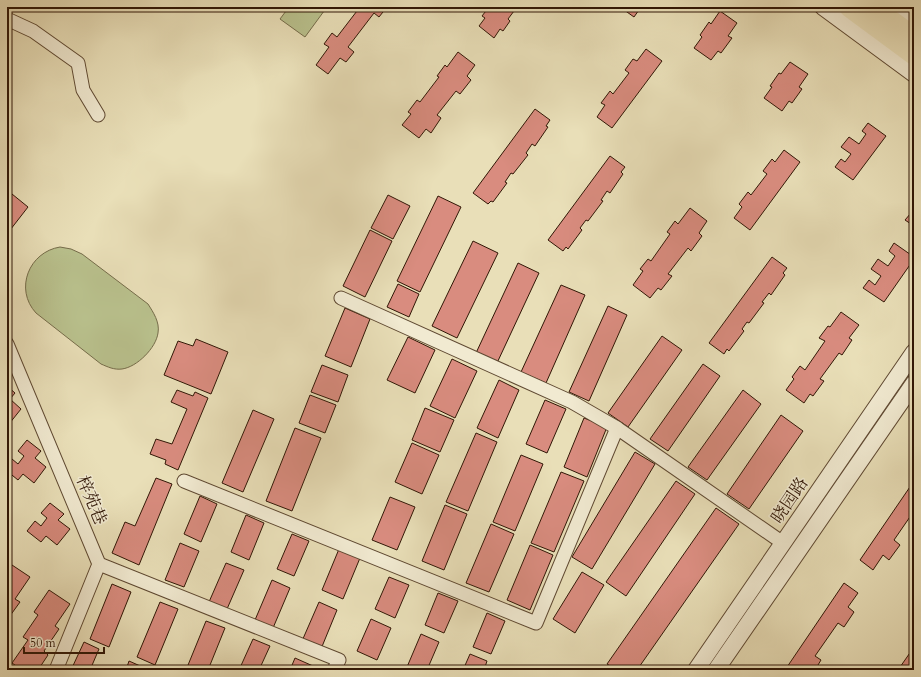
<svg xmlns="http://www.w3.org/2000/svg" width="921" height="677" font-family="Cardo,'Noto Serif SC',serif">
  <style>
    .pitch { fill: #b9c18d; stroke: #756c4a }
    .building { fill: #d98c7f; stroke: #311706 }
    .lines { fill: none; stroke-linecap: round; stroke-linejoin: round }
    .minor-casing { stroke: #5f4932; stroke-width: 15 }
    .tertiary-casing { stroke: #5f4932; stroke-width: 18 }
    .primary-casing { stroke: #311706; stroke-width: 22 }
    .minor { stroke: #f1ead1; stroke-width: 13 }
    .tertiary { stroke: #f1ead1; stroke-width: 16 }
    .primary { stroke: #e9dfb8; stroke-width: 20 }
    .labels { text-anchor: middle; stroke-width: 3; stroke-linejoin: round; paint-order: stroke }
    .street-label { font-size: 17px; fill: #311706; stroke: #f1ead1 }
  </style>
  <rect width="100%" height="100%" fill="#e9dfb8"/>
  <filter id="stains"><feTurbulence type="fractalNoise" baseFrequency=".005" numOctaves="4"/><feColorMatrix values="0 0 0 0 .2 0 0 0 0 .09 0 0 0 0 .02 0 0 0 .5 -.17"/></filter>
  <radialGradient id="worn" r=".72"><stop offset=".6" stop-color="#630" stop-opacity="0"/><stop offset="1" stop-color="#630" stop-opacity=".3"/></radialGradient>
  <!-- pitch -->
  <g class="pitch">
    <path d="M 289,7 L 327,7 L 305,37 L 280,19 Z"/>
    <path d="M 60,247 L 71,249 L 82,254 L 148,304 C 153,312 160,322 158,333 C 156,348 137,367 122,369 C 114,370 108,367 101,364 L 36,313 C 14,289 29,252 60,247 Z"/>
  </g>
  <!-- building -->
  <g class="building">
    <path d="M 360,7 L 387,7 L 379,17 L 374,13 L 348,47 L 354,52 L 346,62 L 340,58 L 328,74 L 316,65 L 329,47 L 324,44 L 332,33 L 337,37 Z"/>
    <path d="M 489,7 L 517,7 L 508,19 L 510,21 L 503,31 L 500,29 L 494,38 L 479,26 L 485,18 L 482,16 Z"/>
    <path d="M 620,7 L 641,7 L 634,17 Z"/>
    <path d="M 720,11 L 737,23 L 728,36 L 732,38 L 721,53 L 718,51 L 711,60 L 694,48 L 702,37 L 700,35 L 709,22 L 711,24 Z"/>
    <path d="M 646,49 L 662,61 L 612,128 L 597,117 L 605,105 L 601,103 L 610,91 L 613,94 L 629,73 L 625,70 L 633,59 L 637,61 Z"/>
    <path d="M 458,52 L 475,65 L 467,76 L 471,80 L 460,94 L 456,91 L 437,115 L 441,118 L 431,133 L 426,129 L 419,138 L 402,125 L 411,114 L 408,112 L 417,100 L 420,102 L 439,77 L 437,76 L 445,65 L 447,67 Z"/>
    <path d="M 790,62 L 808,74 L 799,87 L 802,89 L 792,103 L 789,101 L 782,111 L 764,98 L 772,87 L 770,86 L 779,73 L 781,74 Z"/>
    <path d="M 535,109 L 550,120 L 546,126 L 548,127 L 535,146 L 532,144 L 526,153 L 528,155 L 513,174 L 511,173 L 505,182 L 507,183 L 493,202 L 491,201 L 488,204 L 473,193 Z"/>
    <path d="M 868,123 L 886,136 L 853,180 L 835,167 L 841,159 L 845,162 L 851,154 L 841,147 L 849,137 L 859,144 L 866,134 L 862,131 Z"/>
    <path d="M 784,150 L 800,162 L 750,230 L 734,218 L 742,207 L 739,204 L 748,192 L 751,195 L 767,174 L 763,171 L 772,159 L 775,162 Z"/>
    <path d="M 610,156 L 625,167 L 621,172 L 623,174 L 610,193 L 607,191 L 601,200 L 603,201 L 588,221 L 586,220 L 580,228 L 582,230 L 568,249 L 566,247 L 563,251 L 548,240 Z"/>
    <path d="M 12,194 L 28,207 L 7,234 L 7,200 Z"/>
    <path d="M 388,195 L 410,206 L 393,239 L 371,228 Z"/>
    <path d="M 438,196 L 461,207 L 420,292 L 397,281 Z"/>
    <path d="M 690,208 L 707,221 L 699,233 L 702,236 L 691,251 L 688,248 L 668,274 L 672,276 L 661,290 L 658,288 L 650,298 L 633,285 L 643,271 L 640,269 L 648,259 L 651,261 L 670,234 L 667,232 L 675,221 L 678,224 Z"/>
    <path d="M 911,213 L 914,215 L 914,226 L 905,220 Z"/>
    <path d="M 370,230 L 392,241 L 365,297 L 343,286 Z"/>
    <path d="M 473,241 L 498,253 L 457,338 L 432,326 Z"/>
    <path d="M 894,243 L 914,257 L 914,259 L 884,302 L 863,288 L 869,280 L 875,285 L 881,276 L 871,269 L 878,259 L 888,266 L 895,256 L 889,251 Z"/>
    <path d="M 772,257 L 787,268 L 783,273 L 785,275 L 771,295 L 769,293 L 762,302 L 764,303 L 749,323 L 747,322 L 742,329 L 744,331 L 729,351 L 727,349 L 724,354 L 709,343 Z"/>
    <path d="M 518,263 L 539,273 L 497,363 L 476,353 Z"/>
    <path d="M 398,284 L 419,294 L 409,317 L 387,307 Z"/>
    <path d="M 561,285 L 585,295 L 546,383 L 521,372 Z"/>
    <path d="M 608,306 L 627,315 L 589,401 L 569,392 Z"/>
    <path d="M 345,308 L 370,319 L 351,367 L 325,356 Z"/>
    <path d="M 841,312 L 859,325 L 849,338 L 852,340 L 842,355 L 839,353 L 820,379 L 824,381 L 813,396 L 810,394 L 804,403 L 786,390 L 794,379 L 792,377 L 800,366 L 805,370 L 825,341 L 819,338 L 828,326 L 830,327 Z"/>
    <path d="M 662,336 L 682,350 L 628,427 L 608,413 Z"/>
    <path d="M 408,337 L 435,350 L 415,393 L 387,380 Z"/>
    <path d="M 196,339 L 228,352 L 211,394 L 164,375 L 178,341 L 193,346 Z"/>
    <path d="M 452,359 L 477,371 L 455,418 L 430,406 Z"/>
    <path d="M 703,364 L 720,376 L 668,451 L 650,439 Z"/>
    <path d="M 322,365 L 348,375 L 338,402 L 311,392 Z"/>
    <path d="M 499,380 L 519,390 L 498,438 L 477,428 Z"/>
    <path d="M 7,386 L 15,393 L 10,399 L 21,409 L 9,424 L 7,423 Z"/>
    <path d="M 177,390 L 193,396 L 195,392 L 208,398 L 178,470 L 165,464 L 166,460 L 150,454 L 156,439 L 172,444 L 187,409 L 171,402 Z"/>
    <path d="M 743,390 L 761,404 L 707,480 L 688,467 Z"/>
    <path d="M 310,395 L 336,405 L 325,433 L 299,423 Z"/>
    <path d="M 545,400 L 566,409 L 547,453 L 526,444 Z"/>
    <path d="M 425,408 L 454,420 L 440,452 L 412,440 Z"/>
    <path d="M 253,410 L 274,419 L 243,492 L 222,483 Z"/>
    <path d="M 781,415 L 803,431 L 749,509 L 727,494 Z"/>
    <path d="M 584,418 L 607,427 L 587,477 L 564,467 Z"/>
    <path d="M 295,428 L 321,438 L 292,511 L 266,501 Z"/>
    <path d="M 476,433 L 497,442 L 468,511 L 446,502 Z"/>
    <path d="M 27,440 L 41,451 L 35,458 L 46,467 L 34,483 L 23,474 L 18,480 L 7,471 L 7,465 L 12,459 L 18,464 L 24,456 L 18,451 Z"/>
    <path d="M 412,443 L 439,455 L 422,494 L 395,482 Z"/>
    <path d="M 635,452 L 655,464 L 592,569 L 572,557 Z"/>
    <path d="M 521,455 L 543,464 L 515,531 L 493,522 Z"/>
    <path d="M 561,472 L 584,481 L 554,552 L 531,543 Z"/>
    <path d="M 156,478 L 172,484 L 139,565 L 112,553 L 125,522 L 135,526 Z"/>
    <path d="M 676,481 L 695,494 L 626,596 L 606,582 Z"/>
    <path d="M 914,481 L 914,511 L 894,540 L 900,545 L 889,560 L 883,555 L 873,570 L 860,560 Z"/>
    <path d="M 200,496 L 217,504 L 201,542 L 184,534 Z"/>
    <path d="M 390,497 L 415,507 L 397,550 L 372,540 Z"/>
    <path d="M 50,503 L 64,514 L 58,520 L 70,529 L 57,545 L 46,536 L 41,542 L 27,531 L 35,521 L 41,526 L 47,518 L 41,513 Z"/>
    <path d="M 445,505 L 467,514 L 444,570 L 422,561 Z"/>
    <path d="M 716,508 L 739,524 L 637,670 L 617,670 L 607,664 Z"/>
    <path d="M 246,515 L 264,523 L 249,560 L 231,552 Z"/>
    <path d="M 491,524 L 514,534 L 489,592 L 466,583 Z"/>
    <path d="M 292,534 L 309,541 L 294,576 L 277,569 Z"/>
    <path d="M 180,543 L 199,551 L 184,587 L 165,580 Z"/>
    <path d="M 530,545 L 553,555 L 530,610 L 507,600 Z"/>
    <path d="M 339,549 L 360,558 L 343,599 L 322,590 Z"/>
    <path d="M 9,563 L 30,577 L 15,599 L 20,602 L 7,620 L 7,566 Z"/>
    <path d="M 226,563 L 244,570 L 227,609 L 209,602 Z"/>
    <path d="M 582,572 L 604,585 L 575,633 L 553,619 Z"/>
    <path d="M 389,577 L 409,585 L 395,618 L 375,609 Z"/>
    <path d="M 272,580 L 290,588 L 273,628 L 255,620 Z"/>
    <path d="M 844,583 L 858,593 L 848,607 L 854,612 L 844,627 L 838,623 L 815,656 L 821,660 L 815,670 L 785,670 Z"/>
    <path d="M 112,584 L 131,592 L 109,647 L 90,639 Z"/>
    <path d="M 49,590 L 70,604 L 55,626 L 59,629 L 44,651 L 48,655 L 38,670 L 22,670 L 12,663 L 28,640 L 23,637 L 38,615 L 34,612 Z"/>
    <path d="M 438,593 L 458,601 L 444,633 L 425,625 Z"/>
    <path d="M 160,602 L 178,609 L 155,665 L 137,657 Z"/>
    <path d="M 319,602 L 337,610 L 321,649 L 302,641 Z"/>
    <path d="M 487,613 L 505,621 L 491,654 L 473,647 Z"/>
    <path d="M 371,619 L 391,628 L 377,660 L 357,651 Z"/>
    <path d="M 206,621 L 225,628 L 208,670 L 186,670 Z"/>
    <path d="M 421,634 L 439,642 L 427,670 L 413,670 L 407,667 Z"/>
    <path d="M 253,639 L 270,646 L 259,670 L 239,670 Z"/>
    <path d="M 84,642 L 99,649 L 90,670 L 71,670 Z"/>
    <path d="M 914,647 L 914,670 L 898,670 Z"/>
    <path d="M 470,654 L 487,661 L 484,670 L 463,670 Z"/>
    <path d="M 295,658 L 313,666 L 312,670 L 290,670 Z"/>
    <path d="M 129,661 L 147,669 L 147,670 L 126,670 Z"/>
  </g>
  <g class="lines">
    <!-- minor casing -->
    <g class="minor-casing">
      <g id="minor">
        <path d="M 7,19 L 33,31 L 78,63 L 83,90 L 98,115"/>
        <path d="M 341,298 L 572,402 L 617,428 L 783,543"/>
        <path d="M 7,344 L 99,564 L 56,670"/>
        <path d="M 184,481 L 536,623 L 617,428"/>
        <path d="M 99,564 L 339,660 L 334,670"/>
      </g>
    </g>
    <!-- tertiary casing -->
    <g class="tertiary-casing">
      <g id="tertiary">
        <path d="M 823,7 L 914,74"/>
        <path d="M 899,7 L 914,18"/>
        <path d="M 696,670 L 914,352"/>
        <path d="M 716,670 L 914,383"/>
      </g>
    </g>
    <!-- primary casing -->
    <g class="primary-casing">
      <g id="primary">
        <path d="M 849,7 L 914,55"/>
        <path d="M 873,7 L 914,37"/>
      </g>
    </g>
    <!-- minor -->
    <use href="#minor" class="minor"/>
    <!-- tertiary -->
    <use href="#tertiary" class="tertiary"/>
    <!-- primary -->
    <use href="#primary" class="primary"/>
  </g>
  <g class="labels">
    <!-- street labels -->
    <g class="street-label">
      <text transform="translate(92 500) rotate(67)" y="6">梓苑巷</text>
      <text transform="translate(789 500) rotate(-56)" y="6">晓园路</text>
    </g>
  </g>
  <!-- margin -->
  <rect width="921" height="677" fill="none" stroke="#e9dfb8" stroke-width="24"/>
  <rect x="8" y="8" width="905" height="661" fill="none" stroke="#311706" stroke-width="2"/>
  <rect x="12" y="12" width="897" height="653" fill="none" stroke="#311706"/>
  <!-- scale -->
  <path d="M24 647v6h80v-6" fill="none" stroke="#311706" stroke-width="2"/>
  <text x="30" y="647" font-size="12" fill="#311706" stroke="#f1ead1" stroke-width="3" paint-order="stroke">50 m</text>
  <rect width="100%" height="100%" filter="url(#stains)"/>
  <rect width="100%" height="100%" fill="url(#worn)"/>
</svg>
